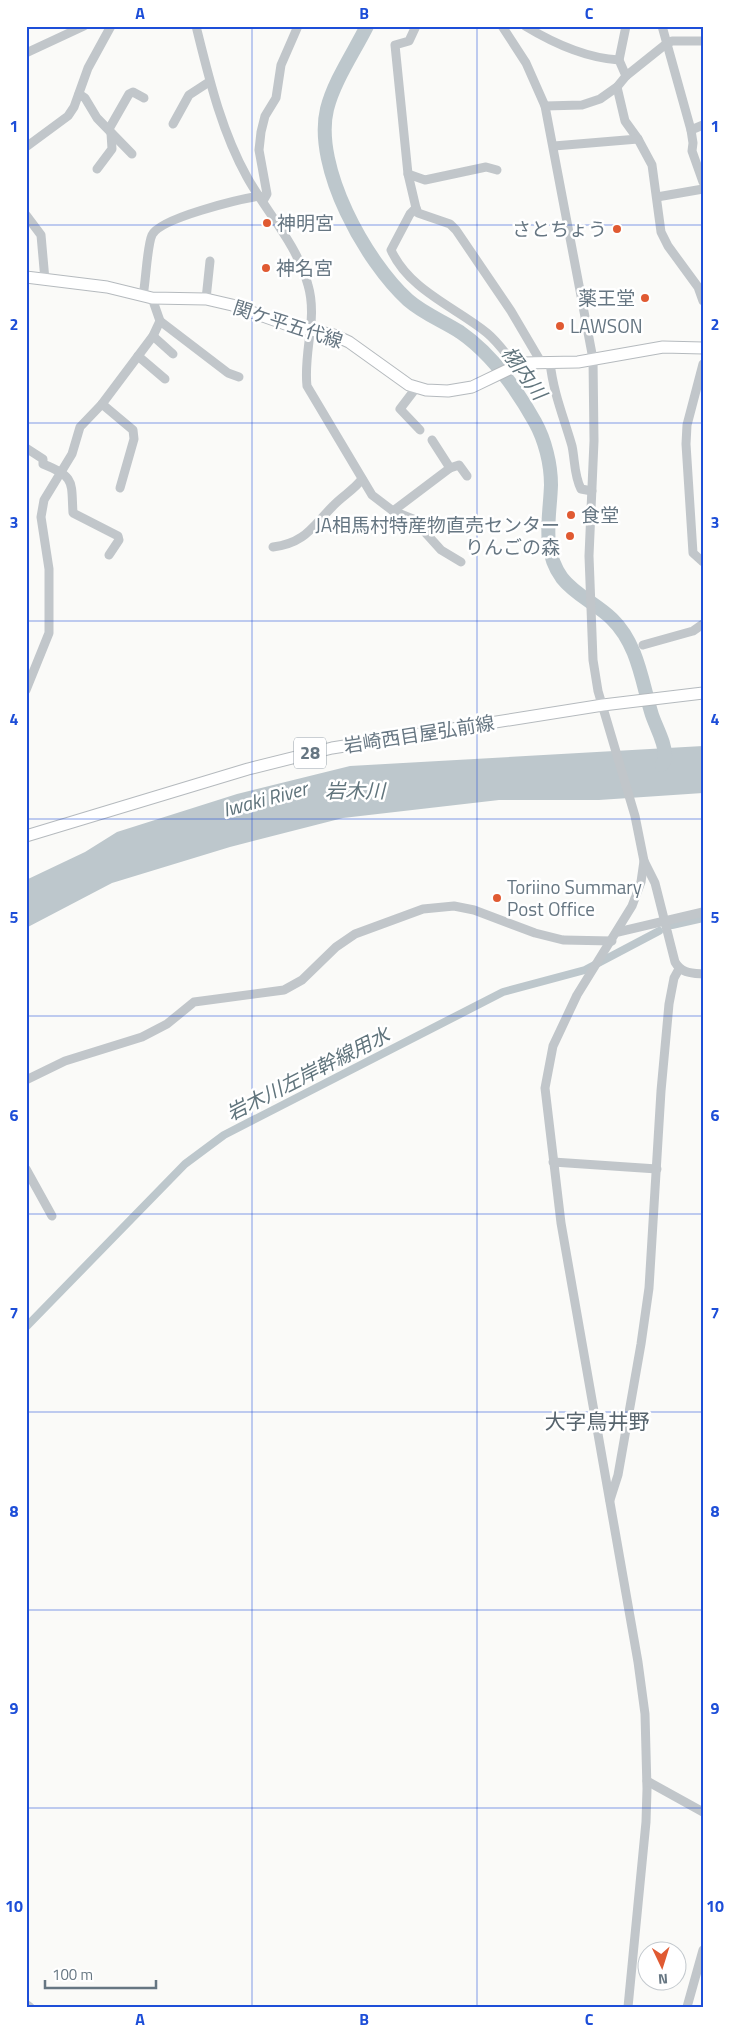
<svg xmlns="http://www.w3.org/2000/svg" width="729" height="2033" font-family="'Titillium Web','Noto Sans JP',sans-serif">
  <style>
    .water { fill: #bdc7cc }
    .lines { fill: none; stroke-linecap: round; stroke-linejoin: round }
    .canal { stroke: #bdc7cc; stroke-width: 8 }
    .river { stroke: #bdc7cc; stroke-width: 14 }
    .major-casing { stroke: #b5babe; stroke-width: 13 }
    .minor { stroke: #c1c6ca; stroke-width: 9 }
    .major { stroke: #fff; stroke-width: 11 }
    .grid { fill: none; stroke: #1d4ed8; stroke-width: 1; stroke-opacity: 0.55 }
    .poi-dot { fill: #e05a32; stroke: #fff; stroke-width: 2 }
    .labels { text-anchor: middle; stroke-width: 5; stroke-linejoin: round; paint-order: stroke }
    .shield { fill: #fff; stroke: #949fa8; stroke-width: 1 }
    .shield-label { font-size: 18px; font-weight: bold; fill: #667682 }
    .poi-label { font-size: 19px; fill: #667682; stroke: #fff; text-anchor: start }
    .street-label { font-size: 19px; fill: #667682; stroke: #fff }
    .water-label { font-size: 20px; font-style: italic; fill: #60747c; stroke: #fff }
    .quarter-label { font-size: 21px; fill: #57646d; stroke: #fff }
    .neatline { fill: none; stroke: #1d4ed8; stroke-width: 2 }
    .grid-label { font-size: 16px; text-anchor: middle; font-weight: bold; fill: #1d4ed8 }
  </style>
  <rect width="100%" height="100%" fill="#fafaf8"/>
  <!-- water -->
  <path class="water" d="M 703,746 L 703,793 L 599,800 L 499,800 L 343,818 L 230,847 L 112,883 L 26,928 L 26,880 L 85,852 L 117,832 L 237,794 L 350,766 Z"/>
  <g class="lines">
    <!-- canal -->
    <g class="canal">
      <path d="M 672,925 L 703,918"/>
      <path d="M 26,1327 L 185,1164 L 224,1135 L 503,992 L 585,970 L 659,931"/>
    </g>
    <!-- river -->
    <path class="river" d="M 367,26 C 354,52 334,81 327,109 C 313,167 366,262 408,300 C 424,314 443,321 460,332 C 492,354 516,388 535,422 C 545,440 551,464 551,485 C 550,517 541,549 562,578 C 575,595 597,604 612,619 C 638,644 642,683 652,715 C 656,727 666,744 665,757 C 665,760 663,762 662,765"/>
    <!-- major casing -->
    <g class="major-casing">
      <g id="major">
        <path d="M 26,277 L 107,287 L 152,298 L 206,299 L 232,305 L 288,325 L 334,335 L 349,342 L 409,385 L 426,390 L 448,391 L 472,387 L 522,363 L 578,362 L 663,347 L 703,348"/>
        <path d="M 26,836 L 248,769 L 332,748 L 603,705 L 703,693"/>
      </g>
    </g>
    <!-- minor -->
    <g class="minor">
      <path d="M 196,26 C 209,78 221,130 247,177 C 267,213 297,244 308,285 C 318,319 303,352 307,386 L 372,495 L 393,511 L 413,519 L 441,550 L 461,562"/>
      <path d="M 416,26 L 409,41 L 395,45 L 408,174 L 416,208 L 418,213 L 450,224 L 456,230 L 511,311 L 541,362"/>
      <path d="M 502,26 L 526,63 L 545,106 L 593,359 L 594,441 L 589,556 L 593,660 L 598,691 L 635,816 L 644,861 L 641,882 L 632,906 L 577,995 L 553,1046 L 545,1088 L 561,1223 L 638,1662 L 645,1714 L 647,1789 L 646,1822 L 628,2007"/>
      <path d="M 525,26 C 553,43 585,58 619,60 L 626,76"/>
      <path d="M 662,26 L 691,130 L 693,143 L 692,151 L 703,182"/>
      <path d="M 26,53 L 84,26"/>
      <path d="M 619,60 L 626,26"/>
      <path d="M 617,87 L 625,121 L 638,139 L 652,165 L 661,232 L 668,246 L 698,287 L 703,301"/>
      <path d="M 79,94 L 85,98 L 97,118 L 132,154"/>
      <path d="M 545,106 L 582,105 L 600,99 L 617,87 L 626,76 L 666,44 L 672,41 L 703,41"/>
      <path d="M 173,124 L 189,95 L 209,82"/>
      <path d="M 109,129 L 129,94 L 133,92 L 144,98"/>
      <path d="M 691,130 L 703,125"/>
      <path d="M 554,146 L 638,139"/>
      <path d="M 26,147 L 68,116 L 74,107 L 88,68 L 111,26"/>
      <path d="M 97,169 L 112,149 L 111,133"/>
      <path d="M 408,174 L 425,180 L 486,167 L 497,170"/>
      <path d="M 657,197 L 703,189"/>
      <path d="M 263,201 L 267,194 L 259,150 L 261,132 L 265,116 L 276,98 L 281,65 L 298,26"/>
      <path d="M 416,208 L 410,214 L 391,250 C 409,290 455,307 487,333 C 498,342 506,354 515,365"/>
      <path d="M 26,215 L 41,235 L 45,280"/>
      <path d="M 143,296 C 146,280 147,246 152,235 C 160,218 240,199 260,196"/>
      <path d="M 206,299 L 210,261"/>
      <path d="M 160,321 L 228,373 L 239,377"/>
      <path d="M 153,336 L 173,354"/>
      <path d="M 138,356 L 165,379"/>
      <path d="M 550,362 C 553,392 564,418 572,446 C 575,460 574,476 581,489 L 592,491"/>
      <path d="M 703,364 L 687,425 L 686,444 L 693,553 L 703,562"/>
      <path d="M 416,388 L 400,409 L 420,430"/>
      <path d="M 102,404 L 133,430 L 134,439 L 120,488"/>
      <path d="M 432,440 L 450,468 L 459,465 L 467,476"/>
      <path d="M 26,448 L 43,459 L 43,464 C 76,477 71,482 73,513 L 118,536 L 119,540 L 109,555"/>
      <path d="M 393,511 L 450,468"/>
      <path d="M 273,547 C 305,543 312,527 333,506 C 342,496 354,490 362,479"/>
      <path d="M 643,645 L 693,631 L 703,624"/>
      <path d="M 26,690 L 49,633 L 49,569 L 41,517 L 44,500 L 72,454 L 80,427 L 102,404 L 153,336 L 160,321 L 152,298"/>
      <path d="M 644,861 L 655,883 L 675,962 C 681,973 691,973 703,974"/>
      <path d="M 618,932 L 703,912"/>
      <path d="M 26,1080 L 65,1061 L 142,1037 L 167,1024 L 194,1002 L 284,990 L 302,980 L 336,947 L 355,934 L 423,909 L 454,906 L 474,910 L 535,933 L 563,940 L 612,941"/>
      <path d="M 553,1162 L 657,1169"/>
      <path d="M 26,1169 L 52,1216"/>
      <path d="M 610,1500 L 618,1475 L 641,1344 L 649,1288 L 661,1091 L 669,1004 L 674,978 L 679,969"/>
      <path d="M 647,1781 L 703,1812"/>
      <path d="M 26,2004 L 30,2007"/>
      <path d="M 687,2007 L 703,1950"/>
    </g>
    <!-- major -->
    <use href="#major" class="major"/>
  </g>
  <!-- grid -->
  <path class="grid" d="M 252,26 L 252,2007M 477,26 L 477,2007M 26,225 L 703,225M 26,423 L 703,423M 26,621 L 703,621M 26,819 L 703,819M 26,1016 L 703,1016M 26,1214 L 703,1214M 26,1412 L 703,1412M 26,1610 L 703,1610M 26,1808 L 703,1808"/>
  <!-- markers -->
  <g class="poi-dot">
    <circle cx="267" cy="223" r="5"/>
    <circle cx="617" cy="229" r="5"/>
    <circle cx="266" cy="268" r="5"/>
    <circle cx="645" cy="298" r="5"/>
    <circle cx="560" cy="326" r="5"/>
    <circle cx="571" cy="515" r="5"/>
    <circle cx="570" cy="536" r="5"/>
    <circle cx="497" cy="898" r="5"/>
  </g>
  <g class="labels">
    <!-- shield labels -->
    <rect class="shield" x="294" y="737.5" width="32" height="31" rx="4"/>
    <g class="shield-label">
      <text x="310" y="759">28</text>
    </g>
    <!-- poi labels -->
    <g class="poi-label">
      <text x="277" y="230">神明宮</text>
      <text x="607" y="236" text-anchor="end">さとちょう</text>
      <text x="276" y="275">神名宮</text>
      <text x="635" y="305" text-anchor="end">薬王堂</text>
      <text x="570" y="333">LAWSON</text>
      <text x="581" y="522">食堂</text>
      <text x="560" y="532" text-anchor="end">JA相馬村特産物直売センター<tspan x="560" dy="22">りんごの森</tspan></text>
      <text x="507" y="894">Toriino Summary<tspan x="507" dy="22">Post Office</tspan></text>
    </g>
    <!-- street labels -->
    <g class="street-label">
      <text transform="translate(288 324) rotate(18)" y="7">関ケ平五代線</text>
      <text transform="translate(419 734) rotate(-9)" y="7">岩崎西目屋弘前線</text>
    </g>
    <!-- water labels -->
    <g class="water-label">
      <text transform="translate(524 373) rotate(54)" y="7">栩内川</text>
      <text x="355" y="798">岩木川</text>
      <text transform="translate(265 799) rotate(-15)" y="7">Iwaki River</text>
      <text transform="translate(308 1074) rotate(-27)" y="7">岩木川左岸幹線用水</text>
    </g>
    <!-- quarter labels -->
    <g class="quarter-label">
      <text x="597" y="1429">大字鳥井野</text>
    </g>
  </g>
  <!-- border -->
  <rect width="729" height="2033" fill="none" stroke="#ffffff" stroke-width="55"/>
  <!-- north arrow -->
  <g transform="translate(662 1966) rotate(176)"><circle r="24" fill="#ffffff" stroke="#c2c8cd"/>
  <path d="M0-4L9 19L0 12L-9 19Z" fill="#e05a32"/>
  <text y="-8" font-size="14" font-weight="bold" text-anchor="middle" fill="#667682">N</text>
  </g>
  <!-- scale -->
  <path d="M45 1980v8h111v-8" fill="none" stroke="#667682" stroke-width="2.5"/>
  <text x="52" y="1980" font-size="15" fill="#667682" stroke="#ffffff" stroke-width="4" paint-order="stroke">100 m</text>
  <rect x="28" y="28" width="674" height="1978" class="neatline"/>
  <g class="grid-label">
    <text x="140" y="19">A</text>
    <text x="364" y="19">B</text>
    <text x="589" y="19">C</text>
    <text x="14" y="132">1</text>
    <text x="715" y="132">1</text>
    <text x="14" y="330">2</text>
    <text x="715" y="330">2</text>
    <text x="14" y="528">3</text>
    <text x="715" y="528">3</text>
    <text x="14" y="725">4</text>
    <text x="715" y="725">4</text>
    <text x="14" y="923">5</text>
    <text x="715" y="923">5</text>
    <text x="14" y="1121">6</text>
    <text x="715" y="1121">6</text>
    <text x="14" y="1319">7</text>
    <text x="715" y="1319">7</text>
    <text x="14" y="1517">8</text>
    <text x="715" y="1517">8</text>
    <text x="14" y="1714">9</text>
    <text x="715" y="1714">9</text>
    <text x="14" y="1912">10</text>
    <text x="715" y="1912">10</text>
    <text x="140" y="2025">A</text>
    <text x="364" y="2025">B</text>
    <text x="589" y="2025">C</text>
  </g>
</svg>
